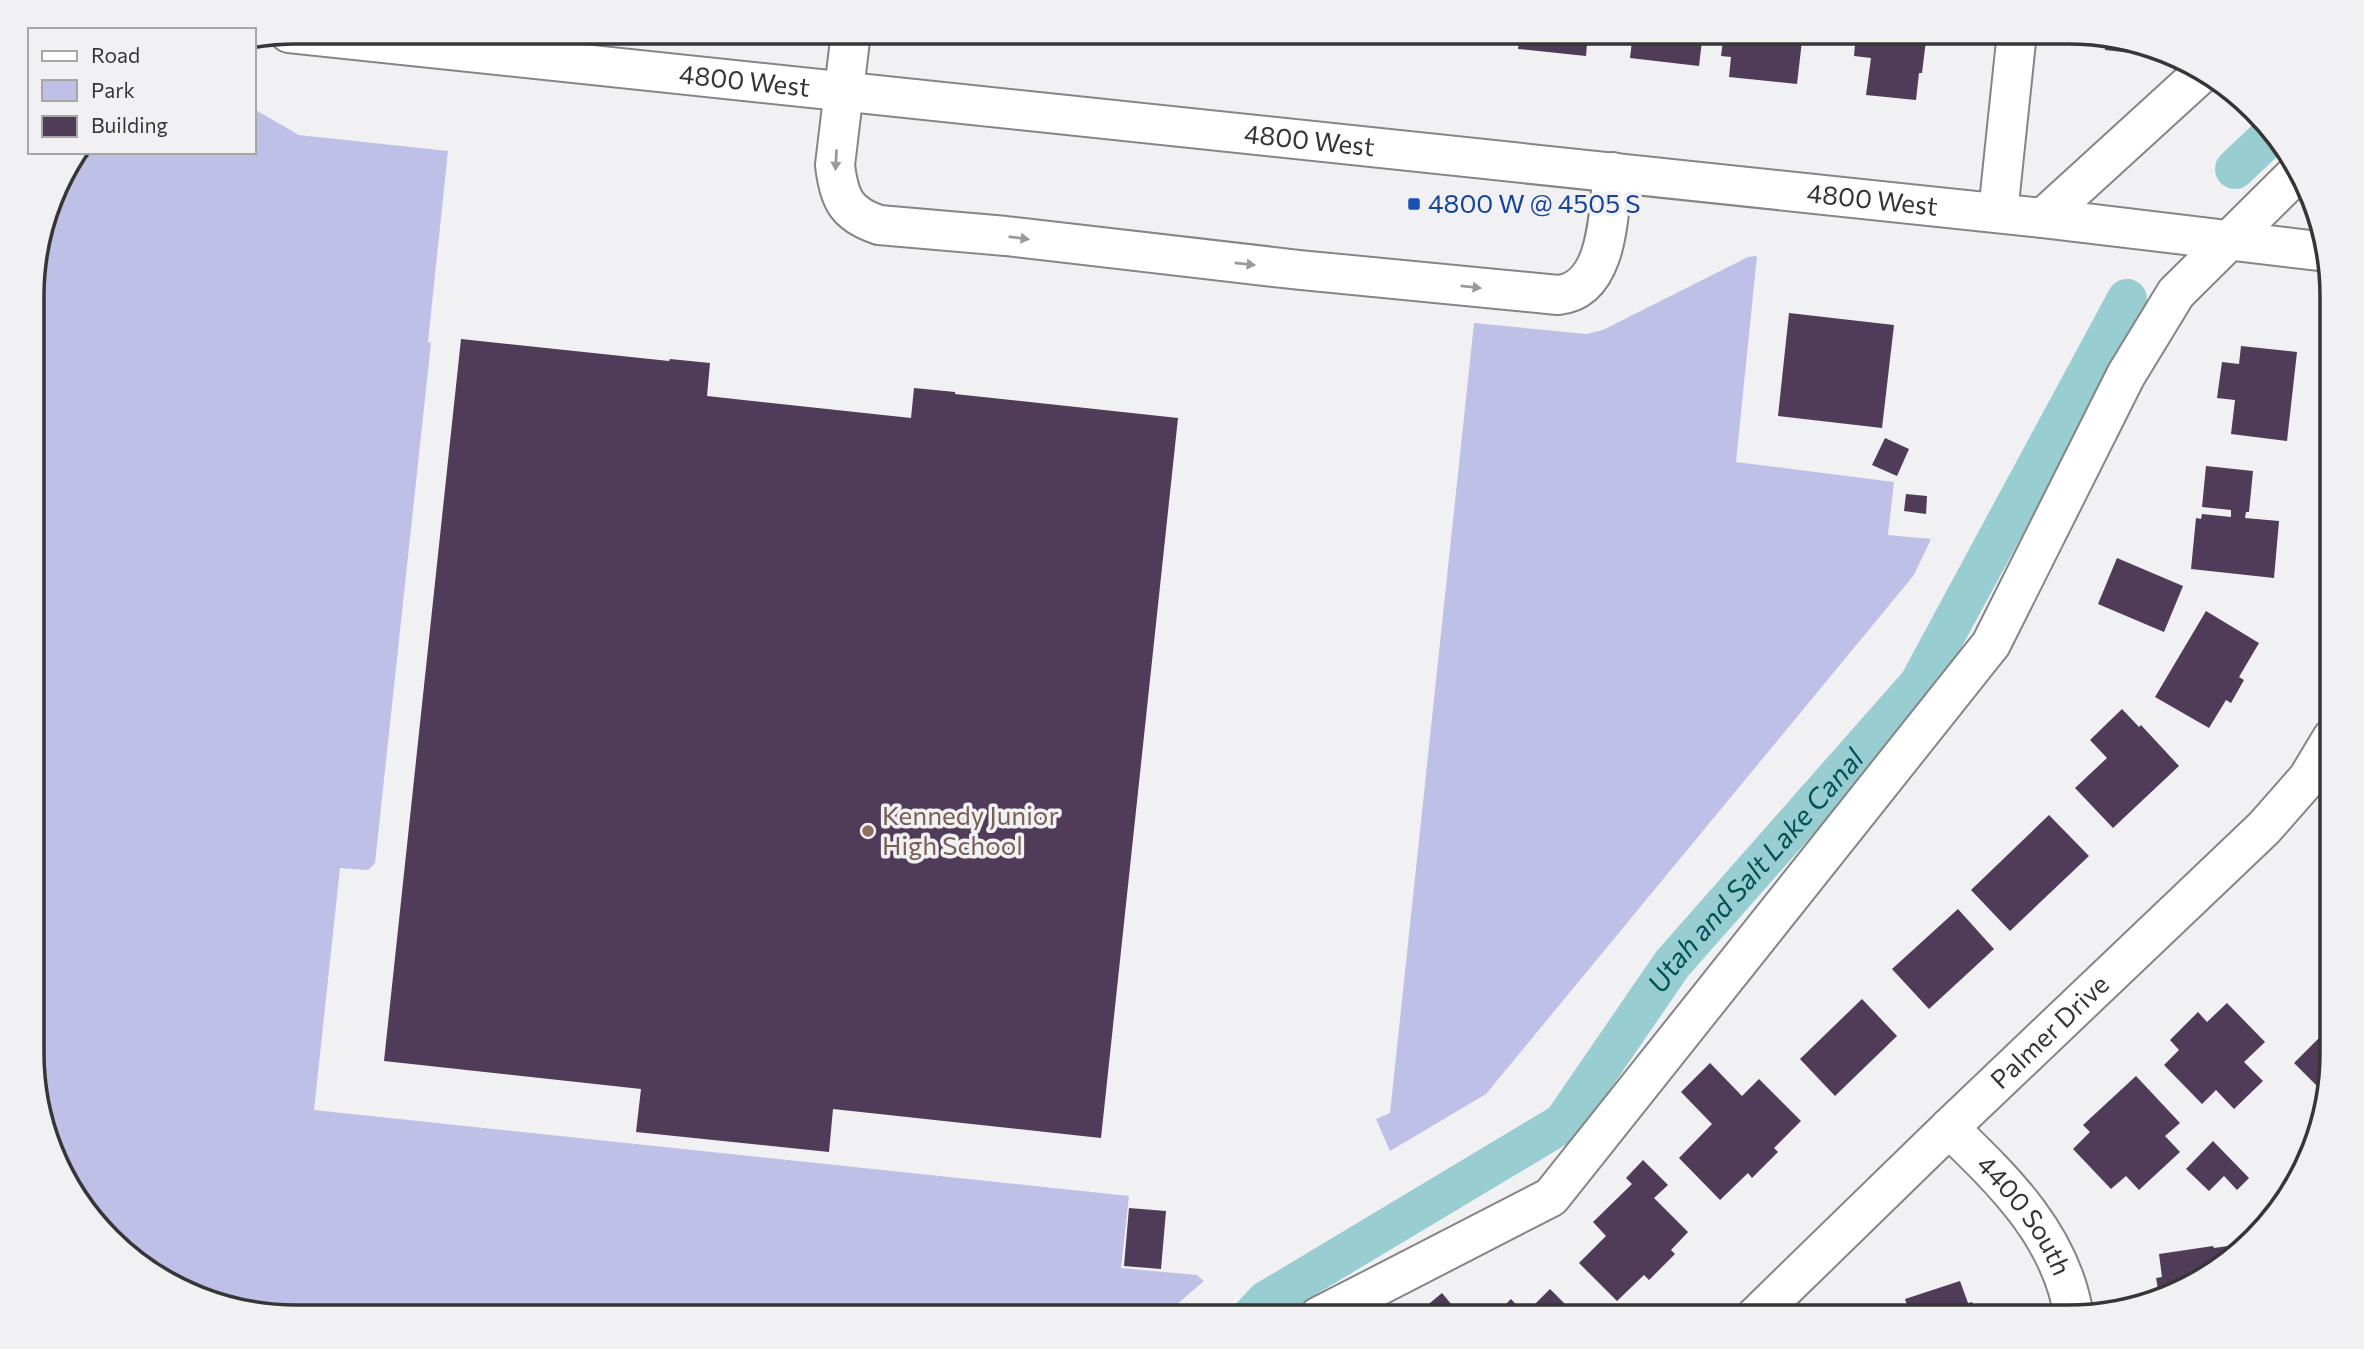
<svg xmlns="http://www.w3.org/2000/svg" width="2364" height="1349" font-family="Commissioner,sans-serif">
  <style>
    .green { fill: #bfc0e7 }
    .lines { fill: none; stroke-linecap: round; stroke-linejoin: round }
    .canal { stroke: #98cdd2; stroke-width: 40 }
    .building { fill: #503b58 }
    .minor-casing { stroke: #858587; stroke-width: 42 }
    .major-casing { stroke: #858587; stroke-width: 42 }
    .minor { stroke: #fff; stroke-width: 38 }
    .major { stroke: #fff; stroke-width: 38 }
    .oneway { fill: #9a9a9a }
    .transit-dot { fill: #1a4fb4; stroke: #f1f1f3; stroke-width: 2.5 }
    .education-dot { fill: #8d6e63; stroke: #f1f1f3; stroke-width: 2.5 }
    .labels { text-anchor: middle; stroke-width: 7; stroke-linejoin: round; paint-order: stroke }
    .street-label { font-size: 26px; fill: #363636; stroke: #f1f1f3 }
    .transit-label { font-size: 26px; fill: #164399; stroke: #f1f1f3; text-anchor: start }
    .education-label { font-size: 26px; fill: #785e54; stroke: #f1f1f3; text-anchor: start }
    .water-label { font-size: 28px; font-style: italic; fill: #005158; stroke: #f1f1f3 }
    .rim { fill: none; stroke: #363636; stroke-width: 3.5 }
  </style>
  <rect width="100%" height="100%" fill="#f1f1f3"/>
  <!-- green -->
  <g class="green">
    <path d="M 254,109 L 299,135 L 448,151 L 428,342 L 431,343 L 375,863 L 368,870 L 340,868 L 314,1110 L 1129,1196 L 1121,1268 L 1197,1275 L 1204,1281 L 1162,1317 L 296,1317 L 228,1309 L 164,1282 L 76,1200 L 34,1087 L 34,262 L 59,179 L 79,152 L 254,152 Z"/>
    <path d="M 1757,256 L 1736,462 L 1894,482 L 1888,535 L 1931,539 L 1914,575 L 1486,1094 L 1390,1151 L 1376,1119 L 1390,1113 L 1474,323 L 1586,334 L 1603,330 L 1748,257 Z"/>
  </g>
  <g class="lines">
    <!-- canal -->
    <g class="canal">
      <path d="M 2235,169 L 2272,134"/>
      <path id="s1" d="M 1251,1317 L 1266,1301 L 1563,1123 L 1672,964 L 1919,684 L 2127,299"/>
    </g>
  </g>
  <!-- building -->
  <g class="building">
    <path d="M 1520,32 L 1588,32 L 1586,56 L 1518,49 Z"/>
    <path d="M 1633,32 L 1703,32 L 1699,66 L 1630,58 Z"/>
    <path d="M 1724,32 L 1803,32 L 1797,84 L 1729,77 L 1731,57 L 1721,56 Z"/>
    <path d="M 1856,32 L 1927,32 L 1922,73 L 1919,73 L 1916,100 L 1866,95 L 1871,58 L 1854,56 Z"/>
    <path d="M 2107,37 L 2137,41 L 2152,47 L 2151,55 L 2105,50 Z"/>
    <path d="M 1789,313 L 1894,325 L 1882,428 L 1778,416 Z"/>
    <path d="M 461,339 L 669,361 L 670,359 L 710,363 L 707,396 L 911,418 L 914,388 L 955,392 L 955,394 L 1178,418 L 1101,1138 L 833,1109 L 829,1152 L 636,1132 L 641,1089 L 384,1061 Z"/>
    <path d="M 2241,346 L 2297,352 L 2287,441 L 2231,434 L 2235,400 L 2217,398 L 2222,362 L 2239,364 Z"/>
    <path d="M 1885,438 L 1909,449 L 1897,476 L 1872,465 Z"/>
    <path d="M 2206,466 L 2253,471 L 2249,512 L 2246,512 L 2245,518 L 2279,521 L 2274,578 L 2191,569 L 2196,518 L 2201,519 L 2202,514 L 2231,517 L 2231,510 L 2202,507 Z"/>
    <path d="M 1906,494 L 1927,496 L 1926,514 L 1904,511 Z"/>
    <path d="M 2117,558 L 2183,586 L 2164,632 L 2098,604 Z"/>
    <path d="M 2206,611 L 2259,643 L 2239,677 L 2244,680 L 2231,703 L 2226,700 L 2209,728 L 2155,697 Z"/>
    <path d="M 2122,709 L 2139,727 L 2141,725 L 2179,766 L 2113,828 L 2075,788 L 2107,758 L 2090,740 Z"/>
    <path d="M 2049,815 L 2089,856 L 2010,931 L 1971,890 Z"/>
    <path d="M 1958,909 L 1994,949 L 1929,1009 L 1892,969 Z"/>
    <path d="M 1862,999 L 1897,1036 L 1835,1096 L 1800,1059 Z"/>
    <path d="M 2227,1003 L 2265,1042 L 2244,1062 L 2263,1081 L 2234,1109 L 2216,1090 L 2202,1104 L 2164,1065 L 2179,1050 L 2170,1040 L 2198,1012 L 2207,1022 Z"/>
    <path d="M 2332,1025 L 2332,1070 L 2325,1094 L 2294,1063 Z"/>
    <path d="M 1710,1063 L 1742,1096 L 1759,1079 L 1801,1121 L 1774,1148 L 1778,1152 L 1752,1178 L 1748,1173 L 1720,1200 L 1679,1158 L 1712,1124 L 1681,1092 Z"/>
    <path d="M 2136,1076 L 2180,1123 L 2165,1136 L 2180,1152 L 2139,1190 L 2126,1176 L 2111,1189 L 2073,1149 L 2090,1132 L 2083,1125 Z"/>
    <path d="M 2213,1141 L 2249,1178 L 2237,1190 L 2224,1176 L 2209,1191 L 2186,1169 Z"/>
    <path d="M 1643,1160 L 1668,1185 L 1654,1198 L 1688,1232 L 1671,1250 L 1675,1254 L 1649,1280 L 1644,1275 L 1617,1301 L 1579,1263 L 1606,1236 L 1593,1222 L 1632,1184 L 1626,1178 Z"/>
    <path d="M 1129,1208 L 1166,1211 L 1161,1269 L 1124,1266 Z"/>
    <path d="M 2213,1246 L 2214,1248 L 2228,1246 L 2230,1257 L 2216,1260 L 2217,1270 L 2215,1273 L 2160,1300 L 2156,1278 L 2162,1277 L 2159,1254 Z"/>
    <path d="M 1960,1281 L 1968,1303 L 1972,1302 L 1977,1317 L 1911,1317 L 1905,1299 Z"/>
    <path d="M 1550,1289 L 1578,1317 L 1493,1317 L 1511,1299 L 1525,1314 Z"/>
    <path d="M 1442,1293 L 1462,1317 L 1413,1317 Z"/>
  </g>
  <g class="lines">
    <!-- minor casing -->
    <g class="minor-casing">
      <g id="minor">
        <path d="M 851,32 L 835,165 C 839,199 846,214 879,225 L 1006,236 L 1300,270 L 1558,295 C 1610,290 1608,211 1613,172"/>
        <path d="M 1998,213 L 2017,32"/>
        <path d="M 2043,218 L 2204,71"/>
        <path id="s2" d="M 1949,1128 C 2005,1182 2062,1237 2074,1317"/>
        <path d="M 1318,1317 L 1551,1197 L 1991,644 L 2126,375 L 2176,293 L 2299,171"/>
        <path id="s3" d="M 1755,1317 L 1949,1128 L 2264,828 L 2308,778 L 2332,738"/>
      </g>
    </g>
    <!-- major casing -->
    <g class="major-casing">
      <g id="major">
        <path id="s4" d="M 289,33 L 2043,218 L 2327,252"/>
      </g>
    </g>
    <!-- minor -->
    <use href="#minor" class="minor"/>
    <!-- major -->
    <use href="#major" class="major"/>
  </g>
  <!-- one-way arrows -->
  <defs><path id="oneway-solid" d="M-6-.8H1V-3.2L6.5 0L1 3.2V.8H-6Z" transform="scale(1.75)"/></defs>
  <g class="oneway">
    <use href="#oneway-solid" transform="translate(836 160) rotate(93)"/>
    <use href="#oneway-solid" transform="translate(1019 238) rotate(7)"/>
    <use href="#oneway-solid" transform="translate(1245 264) rotate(6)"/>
    <use href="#oneway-solid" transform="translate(1471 287) rotate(6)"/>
  </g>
  <!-- markers -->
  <rect class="transit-dot" x="1407" y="197" width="14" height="14" rx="3.5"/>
  <circle class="education-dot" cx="868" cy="831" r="7"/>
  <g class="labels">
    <!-- street labels -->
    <g class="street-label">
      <text dy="9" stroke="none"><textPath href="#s4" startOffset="458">4800 West</textPath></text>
      <text dy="9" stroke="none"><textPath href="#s4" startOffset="1026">4800 West</textPath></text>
      <text dy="9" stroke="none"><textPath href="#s4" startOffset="1592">4800 West</textPath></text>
      <text dy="9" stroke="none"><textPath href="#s3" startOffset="410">Palmer Drive</textPath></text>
      <text dy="9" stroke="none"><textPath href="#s2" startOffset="116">4400 South</textPath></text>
    </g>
    <!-- transit labels -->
    <g class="transit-label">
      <text x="1428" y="213">4800 W @ 4505 S</text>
    </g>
    <!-- education labels -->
    <g class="education-label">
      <text x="882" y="825">Kennedy Junior<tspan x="882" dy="30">High School</tspan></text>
    </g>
    <!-- water labels -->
    <g class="water-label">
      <text dy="10" stroke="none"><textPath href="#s1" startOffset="686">Utah and Salt Lake Canal</textPath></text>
    </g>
  </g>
  <!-- crop -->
  <path d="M0 0H2364V1349H0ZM296 44H2068A252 252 0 0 1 2320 296V1053A252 252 0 0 1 2068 1305H296A252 252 0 0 1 44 1053V296A252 252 0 0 1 296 44Z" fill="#f1f1f3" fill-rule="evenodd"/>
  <path class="rim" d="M296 44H2068A252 252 0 0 1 2320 296V1053A252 252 0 0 1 2068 1305H296A252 252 0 0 1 44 1053V296A252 252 0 0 1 296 44Z"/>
  <!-- legend -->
  <rect x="28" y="28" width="228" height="126" fill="#f1f1f3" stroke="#a6a6a7" stroke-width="2"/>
  <rect x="42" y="51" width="35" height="10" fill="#ffffff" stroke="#a6a6a7" stroke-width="2"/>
  <text x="91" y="63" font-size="21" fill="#363636">Road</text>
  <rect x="42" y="80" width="35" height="21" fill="#bfc0e7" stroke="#a6a6a7" stroke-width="2"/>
  <text x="91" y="98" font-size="21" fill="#363636">Park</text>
  <rect x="42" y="116" width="35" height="21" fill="#503b58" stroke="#a6a6a7" stroke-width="2"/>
  <text x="91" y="133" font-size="21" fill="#363636">Building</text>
</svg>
